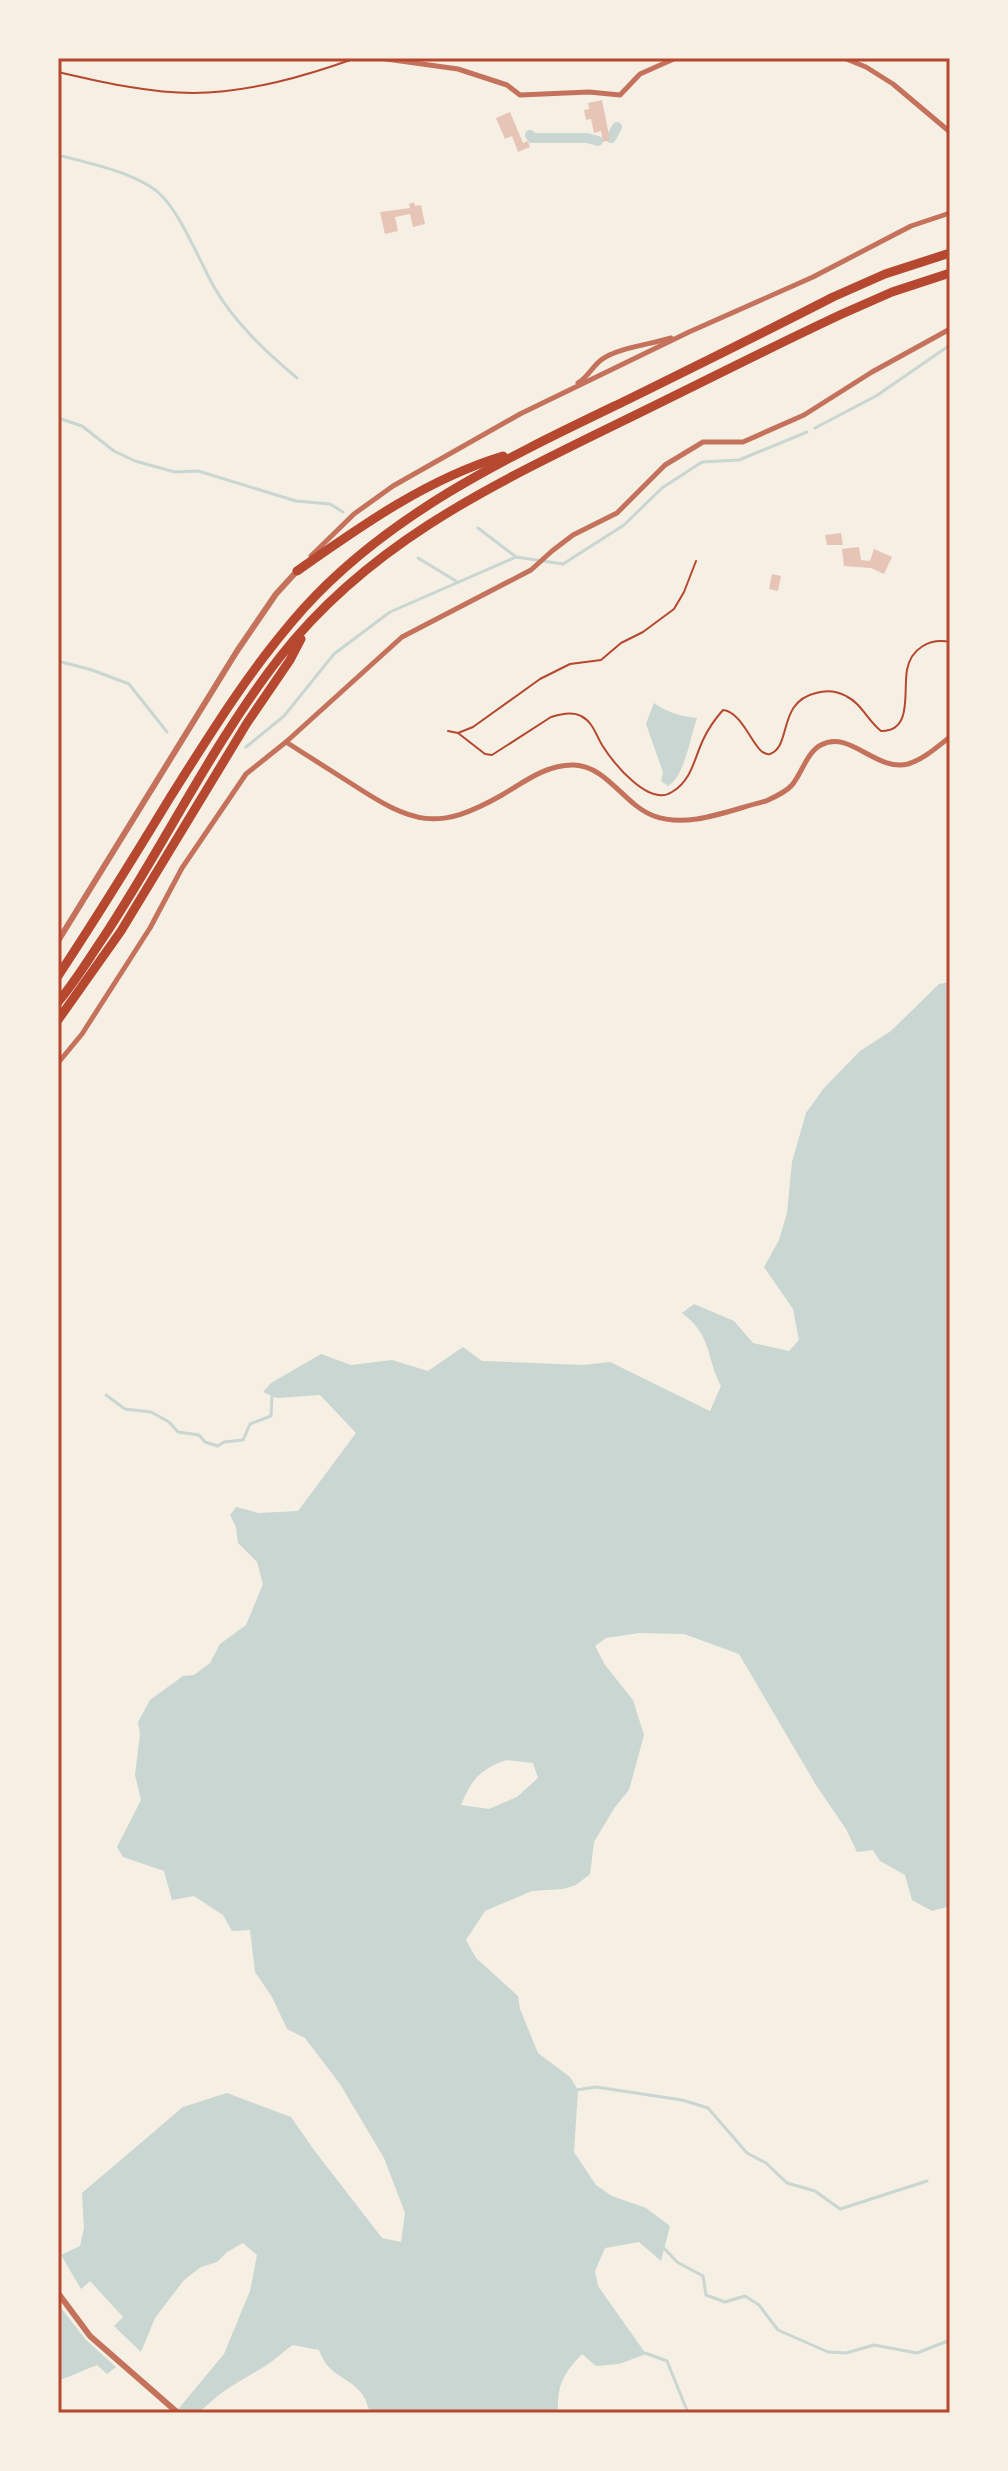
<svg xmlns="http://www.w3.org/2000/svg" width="1008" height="2471" font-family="Rubik,sans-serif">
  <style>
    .water { fill: #c9d6d2; fill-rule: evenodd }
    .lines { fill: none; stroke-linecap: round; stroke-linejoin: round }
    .stream { stroke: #c9d6d2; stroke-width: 3 }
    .canal { stroke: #c9d6d2; stroke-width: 10 }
    .building { fill: #e6c5b7 }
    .path { stroke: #b5482f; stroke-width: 2 }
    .minor { stroke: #c5725c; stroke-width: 5 }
    .tertiary { stroke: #c5725c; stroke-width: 6 }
    .motorway { stroke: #b5482f; stroke-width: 9 }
    .neatline { fill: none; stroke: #b5482f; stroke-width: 3 }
  </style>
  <rect width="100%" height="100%" fill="#f6efe4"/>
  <!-- water -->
  <g class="water">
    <path d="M 654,703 C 668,713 680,716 697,718 C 690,737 685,776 668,786 L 661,781 L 663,772 L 646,724 Z"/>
    <path d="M 950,982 L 950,1906 L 932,1911 L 912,1900 L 905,1875 L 880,1861 L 873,1850 L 857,1852 L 846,1829 L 816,1785 L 739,1654 L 684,1634 L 639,1633 L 606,1638 L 595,1646 L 605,1665 L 633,1700 L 644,1735 L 629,1790 L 615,1807 L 594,1842 L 590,1874 L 576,1885 L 563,1889 L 532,1891 L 485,1911 L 466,1940 L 476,1958 L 518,1996 L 520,2009 L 538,2053 L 570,2077 L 578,2090 L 574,2152 L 596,2185 L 612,2196 L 646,2208 L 670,2226 L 661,2261 L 639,2242 L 605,2248 L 595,2271 L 598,2286 L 646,2354 L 619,2364 L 596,2366 L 582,2354 C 563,2374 557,2385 558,2413 L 370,2413 C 368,2407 366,2400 363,2395 C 347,2374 329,2378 319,2350 L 293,2345 C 282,2352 273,2362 262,2368 C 237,2383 219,2392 199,2413 L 175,2413 L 224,2354 L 250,2291 L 257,2255 L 243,2243 L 227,2252 L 217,2262 L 201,2267 L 184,2280 L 155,2318 L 141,2352 L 114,2326 L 123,2317 L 90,2281 L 81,2289 L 61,2255 L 80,2246 L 84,2228 L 82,2193 L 183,2107 L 227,2093 L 291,2117 L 314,2150 L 382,2238 L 401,2242 L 405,2213 L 384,2158 L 340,2084 L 305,2038 L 287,2029 L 272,1997 L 255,1972 L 250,1930 L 232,1931 L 223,1915 L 194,1896 L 172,1900 L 164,1871 L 123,1857 L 117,1847 L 141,1800 L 135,1775 L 140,1734 L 138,1722 L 150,1700 L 183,1676 L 194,1675 L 210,1663 L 220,1644 L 246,1625 L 263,1584 L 257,1562 L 238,1543 L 236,1527 L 230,1515 L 236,1507 L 259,1513 L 298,1511 L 356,1433 L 320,1395 L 277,1398 L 263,1392 L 271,1383 L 321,1354 L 351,1365 L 392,1360 L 428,1371 L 463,1347 L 482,1361 L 583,1365 L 610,1362 L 710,1411 L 721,1386 C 706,1357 712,1335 682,1313 L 694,1304 L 734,1321 L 753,1343 L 789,1351 L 799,1340 L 793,1309 L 764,1267 L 779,1240 L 787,1213 L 792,1162 L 806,1113 L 824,1088 L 860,1051 L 891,1031 L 939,984 ZM 506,1760 L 533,1763 L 538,1778 L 517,1797 L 489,1809 L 461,1805 C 472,1779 479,1770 506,1760 Z"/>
    <path d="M 58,2304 L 86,2340 L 116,2367 L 107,2374 L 97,2365 L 58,2381 Z"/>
  </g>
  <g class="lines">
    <!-- stream -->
    <g class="stream">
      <path d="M 58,155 C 88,163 139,173 161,195 C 182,216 199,260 214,287 C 234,322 266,352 297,378"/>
      <path d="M 58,418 L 82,426 L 114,451 L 135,461 L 175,472 L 198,471 L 296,501 L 330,504 L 343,512"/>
      <path d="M 815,428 L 876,396 L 950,345"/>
      <path d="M 478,528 L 516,557"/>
      <path d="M 418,558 L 456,581"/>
      <path d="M 58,661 L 92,670 L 129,684 L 167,732"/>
      <path d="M 246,747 L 284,716 L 334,654 L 390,612 L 516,557 L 563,564 L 624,525 L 662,488 L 702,462 L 739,460 L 807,432"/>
      <path d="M 106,1395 L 125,1409 L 151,1412 L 169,1422 L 178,1432 L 199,1435 L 205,1442 L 218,1446 L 224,1442 L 243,1440 L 250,1424 L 271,1416 L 272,1396 L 274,1395"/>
      <path d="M 576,2090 L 596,2087 L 682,2100 L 708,2108 L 747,2153 L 766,2163 L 787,2183 L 815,2191 L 840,2209 L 927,2181"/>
      <path d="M 662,2246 L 677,2262 L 703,2276 L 706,2295 L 725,2302 L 745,2296 L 759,2305 L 778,2330 L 828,2352 L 846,2353 L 874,2345 L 917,2353 L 950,2340"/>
      <path d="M 645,2353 L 667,2361 L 688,2413"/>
    </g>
    <!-- canal -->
    <g class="canal">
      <path d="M 530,135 L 532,138 L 587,138 L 598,141"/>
      <path d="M 611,138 L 617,127"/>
    </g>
  </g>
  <!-- building -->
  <g class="building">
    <path d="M 602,100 L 610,140 L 603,142 L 601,131 L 594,133 L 591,119 L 586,120 L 584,110 L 589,109 L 588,103 Z"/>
    <path d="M 510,112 L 523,143 L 528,141 L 530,147 L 518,152 L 512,136 L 505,139 L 496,118 Z"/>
    <path d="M 414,202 L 415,206 L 421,205 L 425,224 L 413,227 L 410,214 L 395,217 L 398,231 L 385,234 L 380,212 L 410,208 L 409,204 Z"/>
    <path d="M 841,533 L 843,545 L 827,545 L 825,535 Z"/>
    <path d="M 859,547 L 861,560 L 870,561 L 874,549 L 892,557 L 884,574 L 871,568 L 844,566 L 842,549 Z"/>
    <path d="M 772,574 L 781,576 L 778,591 L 769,589 Z"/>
  </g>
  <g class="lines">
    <!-- path -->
    <g class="path">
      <path d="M 58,72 C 102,82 148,93 193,93 C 250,92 303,77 356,58"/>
      <path d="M 448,731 L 458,733 L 473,727 L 540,679 L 570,664 L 601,660 L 621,643 L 643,632 L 674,609 L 684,592 L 696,561"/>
      <path d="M 458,733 L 485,754 L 492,755 L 551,717 C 560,714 572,711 581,716 C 593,722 596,735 602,745 C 614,764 649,807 672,792 C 692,780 694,759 703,740 C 708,729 715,719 723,710 C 745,712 755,758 770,754 C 792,746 777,702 816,693 C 826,690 837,691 846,696 C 861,703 868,721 881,731 C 913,732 903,691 907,670 C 911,648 930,638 950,642"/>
    </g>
    <!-- minor -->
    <g class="minor">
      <path d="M 379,58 L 458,69 L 507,85 L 520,95 L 589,92 L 620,95 L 640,74 L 676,58"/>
      <path d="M 844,58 L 866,67 L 893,84 L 950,132"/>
      <path d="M 578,383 C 588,377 592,367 601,360 C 616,348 652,344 671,338"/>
      <path d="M 311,556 L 354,514 L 393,486 L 520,414 L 689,332 L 813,277 L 911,226 L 950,213"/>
      <path d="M 286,742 C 308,756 330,770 352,784 C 413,824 437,832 502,795 C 524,782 547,764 574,765 C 607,766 624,805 654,816 C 689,829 732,809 766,801 C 775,797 786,792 792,785 C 802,773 807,752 821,745 C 849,729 876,772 908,764 C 924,759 937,747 950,737"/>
      <path d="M 58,1063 L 82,1034 L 150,928 L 182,868 L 246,774 L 286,742 L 402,637 L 531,570 L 552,551 L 573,535 L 617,513 L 665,465 L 703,442 L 743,442 L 804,415 L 872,372 L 950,329"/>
    </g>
    <!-- tertiary -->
    <g class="tertiary">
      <path d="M 58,941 L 237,651 L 276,594 L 297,571"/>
      <path d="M 58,2293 L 90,2336 L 178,2413"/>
    </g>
    <!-- motorway -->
    <g class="motorway">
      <path d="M 297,571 C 361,526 427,479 503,456"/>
      <path d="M 58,976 C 97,917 134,857 171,796 C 212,731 252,666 304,608 C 392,511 511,456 627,400 C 696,366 765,332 833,297 L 885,274 L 950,253"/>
      <path d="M 58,1002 C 75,982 88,960 103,938 C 164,846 212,744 280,657 C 372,540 495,484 625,420 C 697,385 769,348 842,314 L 892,292 L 950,273"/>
      <path d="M 58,1020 L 121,931 L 247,723 L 290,660 L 301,639"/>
    </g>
  </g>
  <!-- border -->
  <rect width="1008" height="2471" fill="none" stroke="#f6efe4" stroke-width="120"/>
  <rect x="60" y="60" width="888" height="2351" class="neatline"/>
</svg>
